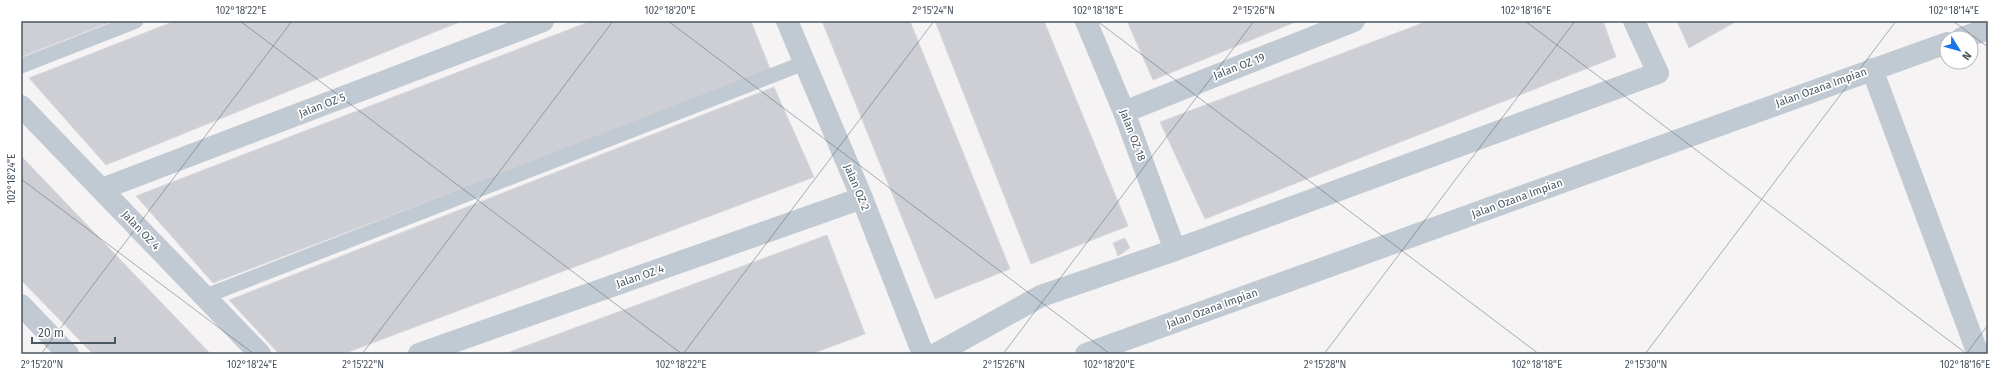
<svg xmlns="http://www.w3.org/2000/svg" width="2009" height="375" font-family="'Fira Sans',sans-serif">
  <style>
    .building { fill: #cdcfd5; stroke: #d7d9de }
    .lines { fill: none; stroke-linecap: round; stroke-linejoin: round }
    .service { stroke: #c1cad2; stroke-width: 15 }
    .minor { stroke: #c1cad2; stroke-width: 22 }
    .ticks { fill: none; stroke: #4a5661; stroke-width: 1; stroke-opacity: 0.45 }
    .labels { text-anchor: middle; stroke-width: 3.5; stroke-linejoin: round; paint-order: stroke }
    .street-label { font-size: 11px; fill: #4a5661; stroke: #fff }
    .neatline { fill: none; stroke: #4a5661; stroke-width: 1.5 }
    .ticks-label { font-size: 10px; text-anchor: middle; fill: #4a5661 }
  </style>
  <rect width="100%" height="100%" fill="#f5f3f3"/>
  <!-- building -->
  <g class="building">
    <path d="M 21,21 L 113,21 L 21,57 Z"/>
    <path d="M 175,21 L 462,21 L 106,165 L 29,78 Z"/>
    <path d="M 591,21 L 751,21 L 771,71 L 213,283 L 136,196 Z"/>
    <path d="M 822,21 L 910,21 L 1010,269 L 935,299 Z"/>
    <path d="M 935,21 L 1044,21 L 1128,226 L 1031,264 Z"/>
    <path d="M 1127,21 L 1298,21 L 1153,80 Z"/>
    <path d="M 1428,21 L 1603,21 L 1616,57 L 1205,219 L 1160,122 Z"/>
    <path d="M 1677,21 L 1737,21 L 1689,48 Z"/>
    <path d="M 774,87 L 814,177 L 343,354 L 279,354 L 229,300 Z"/>
    <path d="M 21,156 L 202,345 L 211,354 L 93,354 L 21,280 Z"/>
    <path d="M 827,235 L 865,334 L 811,354 L 504,354 Z"/>
    <path d="M 1125,238 L 1130,248 L 1118,256 L 1113,243 Z"/>
  </g>
  <g class="lines">
    <!-- service -->
    <g class="service">
      <path d="M 21,66 L 136,21"/>
      <path d="M 206,296 L 804,63"/>
    </g>
    <!-- minor -->
    <g class="minor">
      <path d="M 787,21 L 862,198 L 923,354"/>
      <path d="M 1086,21 L 1124,112 L 1175,250"/>
      <path d="M 1962,38 L 1988,29"/>
      <path d="M 1872,69 L 1978,354"/>
      <path d="M 21,106 L 260,354"/>
      <path d="M 1124,112 L 1354,21"/>
      <path d="M 102,189 L 543,21"/>
      <path d="M 21,305 L 68,354"/>
      <path d="M 419,354 L 862,198"/>
      <path d="M 936,354 L 1041,296 L 1175,250 L 1658,73 L 1634,21"/>
      <path d="M 1086,354 L 1947,43"/>
    </g>
  </g>
  <!-- ticks -->
  <path class="ticks" d="M 240,21 L 682,354M 668,21 L 1110,354M 1097,21 L 1539,354M 1525,21 L 1967,354M 1953,21 L 1988,47M 21,179 L 254,354M 41,354 L 292,21M 362,354 L 613,21M 683,354 L 934,21M 1003,354 L 1254,21M 1324,354 L 1575,21M 1645,354 L 1896,21M 1966,354 L 1988,325"/>
  <g class="labels">
    <!-- street labels -->
    <g class="street-label">
      <text transform="translate(1239 66) rotate(-21)" y="4">Jalan OZ 19</text>
      <text transform="translate(1821 87) rotate(-20)" y="4">Jalan Ozana Impian</text>
      <text transform="translate(322 105) rotate(-21)" y="4">Jalan OZ 5</text>
      <text transform="translate(1133 135) rotate(69)" y="4">Jalan OZ 18</text>
      <text transform="translate(857 187) rotate(67)" y="4">Jalan OZ 2</text>
      <text transform="translate(1517 198) rotate(-20)" y="4">Jalan Ozana Impian</text>
      <text transform="translate(141 230) rotate(46)" y="4">Jalan OZ 4</text>
      <text transform="translate(640 276) rotate(-19)" y="4">Jalan OZ 4</text>
      <text transform="translate(1212 308) rotate(-20)" y="4">Jalan Ozana Impian</text>
    </g>
  </g>
  <!-- border -->
  <rect width="2009" height="375" fill="none" stroke="#ffffff" stroke-width="44"/>
  <!-- north arrow -->
  <g transform="translate(1959 50) rotate(127)"><circle r="19" fill="#ffffff" stroke="#b7bbc0"/>
  <path d="M0-3L7 15L0 10L-7 15Z" fill="#1a73e8"/>
  <text y="-6" font-size="11" font-weight="bold" text-anchor="middle" fill="#4a5661">N</text>
  </g>
  <!-- scale -->
  <path d="M32 337v6h83v-6" fill="none" stroke="#4a5661" stroke-width="2"/>
  <text x="38" y="337" font-size="12" fill="#4a5661" stroke="#ffffff" stroke-width="3" paint-order="stroke">20 m</text>
  <rect x="22" y="22" width="1965" height="331" class="neatline"/>
  <g class="ticks-label">
    <text x="241" y="14">102°18'22"E</text>
    <text x="670" y="14">102°18'20"E</text>
    <text x="933" y="14">2°15'24"N</text>
    <text x="1098" y="14">102°18'18"E</text>
    <text x="1254" y="14">2°15'26"N</text>
    <text x="1526" y="14">102°18'16"E</text>
    <text x="1954" y="14">102°18'14"E</text>
    <text transform="translate(11 179) rotate(-90)" y="4">102°18'24"E</text>
    <text x="42" y="368">2°15'20"N</text>
    <text x="252" y="368">102°18'24"E</text>
    <text x="363" y="368">2°15'22"N</text>
    <text x="681" y="368">102°18'22"E</text>
    <text x="1004" y="368">2°15'26"N</text>
    <text x="1109" y="368">102°18'20"E</text>
    <text x="1325" y="368">2°15'28"N</text>
    <text x="1537" y="368">102°18'18"E</text>
    <text x="1646" y="368">2°15'30"N</text>
    <text x="1965" y="368">102°18'16"E</text>
  </g>
</svg>
